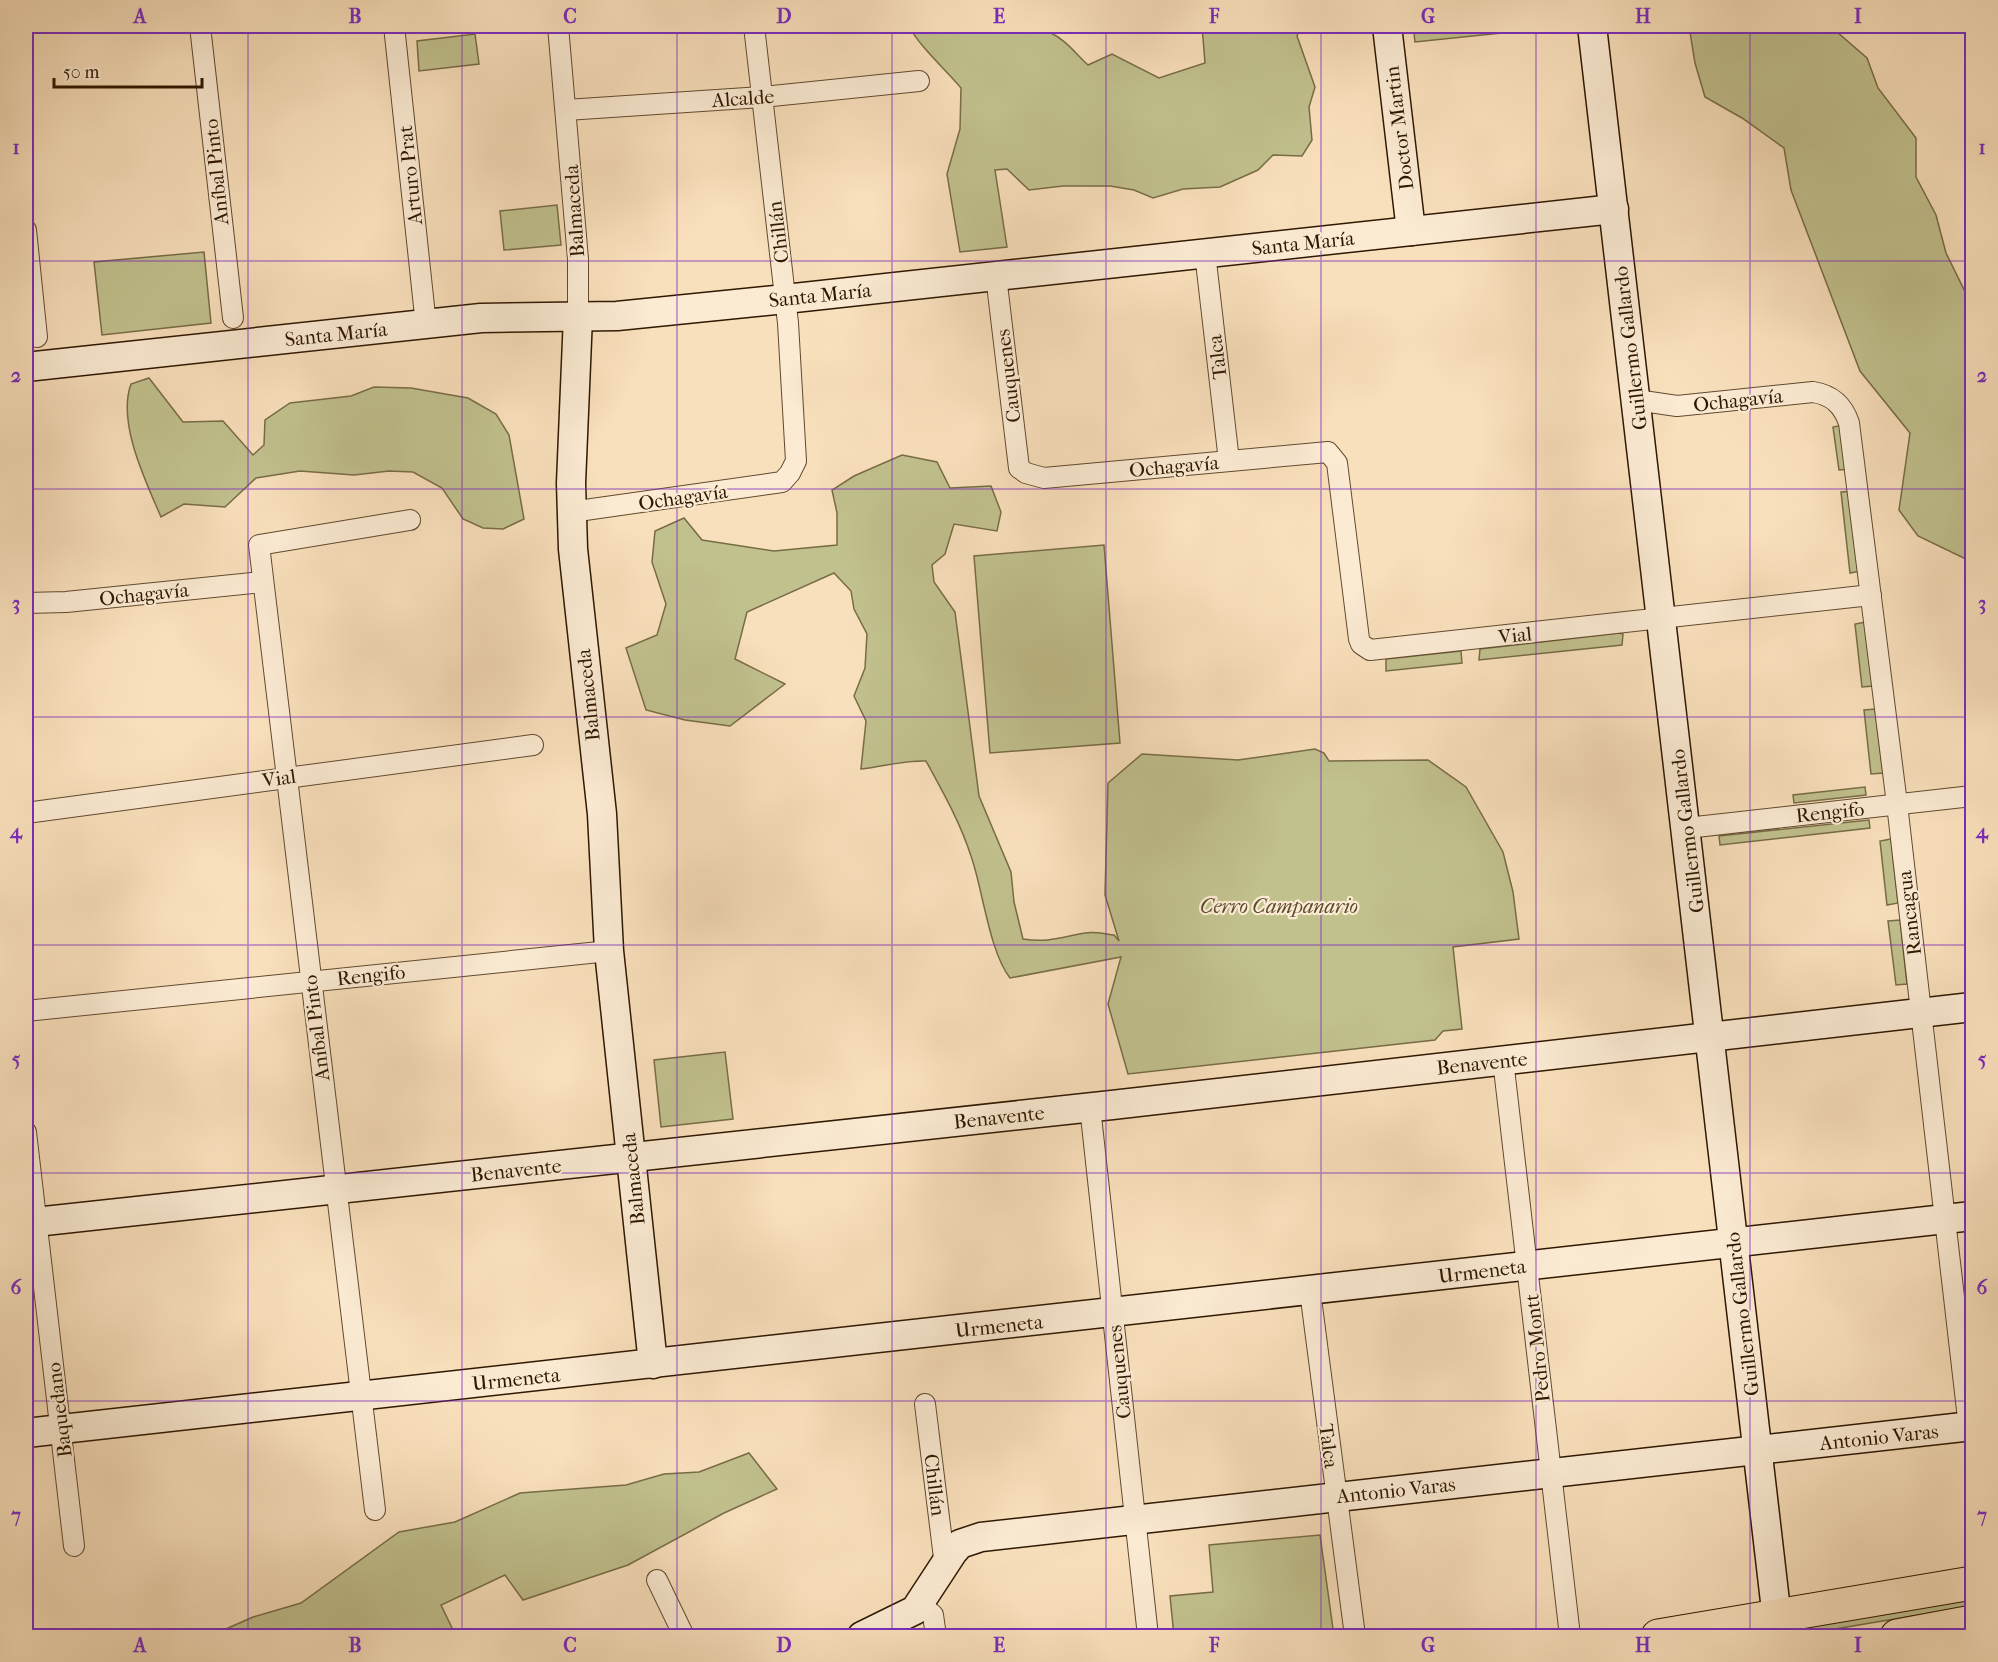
<svg xmlns="http://www.w3.org/2000/svg" width="1998" height="1662" font-family="'IM FELL French Canon',serif">
  <style>
    .green { fill: #c1c18e; stroke: #786c47; stroke-width: 1.5 }
    .lines { fill: none; stroke-linecap: round; stroke-linejoin: round }
    .street-casing { stroke: #62492f; stroke-width: 22 }
    .secondary-casing { stroke: #2f1700; stroke-width: 31 }
    .highway-casing { stroke: #2f1700; stroke-width: 35 }
    .street { stroke: #fbebd3; stroke-width: 20 }
    .secondary { stroke: #fbebd3; stroke-width: 28 }
    .highway { stroke: #f9e0bc; stroke-width: 33 }
    .grid { fill: none; stroke: #7b2cbf; stroke-width: 1.5; stroke-opacity: 0.55 }
    .labels { text-anchor: middle; stroke-width: 4.5; stroke-linejoin: round; paint-order: stroke }
    .street-label { font-size: 20px; fill: #2f1700; stroke: #fbebd3 }
    .park-label { font-size: 20px; font-style: italic; fill: #5b4a2b; stroke: #fbebd3 }
    .neatline { fill: none; stroke: #7b2cbf; stroke-width: 2 }
    .grid-label { font-size: 20px; text-anchor: middle; font-weight: bold; fill: #7b2cbf }
  </style>
  <rect width="100%" height="100%" fill="#f9e0bc"/>
  <filter id="stains"><feTurbulence type="fractalNoise" baseFrequency=".00333" numOctaves="4"/><feColorMatrix values="0 0 0 0 .2 0 0 0 0 .09 0 0 0 0 .02 0 0 0 .5 -.17"/></filter>
  <radialGradient id="worn" r=".72"><stop offset=".6" stop-color="#630" stop-opacity="0"/><stop offset="1" stop-color="#630" stop-opacity=".3"/></radialGradient>
  <!-- green -->
  <g class="green">
    <path d="M 909,26 C 944,25 1019,18 1049,32 C 1065,39 1076,54 1088,65 L 1112,54 L 1159,78 L 1205,63 L 1202,26 L 1301,26 L 1297,36 L 1315,87 L 1309,107 L 1312,140 L 1302,156 L 1273,155 L 1258,170 L 1220,187 L 1183,189 L 1153,198 L 1134,190 L 1110,186 L 1063,186 L 1029,190 L 1007,169 L 995,170 L 1007,247 L 960,252 L 947,174 L 960,129 L 961,88 C 946,70 918,45 909,26 Z"/>
    <path d="M 1487,26 L 1560,27 L 1415,42 L 1414,33 Z"/>
    <path d="M 1689,26 L 1830,26 L 1867,58 L 1878,88 L 1916,138 L 1916,177 L 1936,215 L 1946,253 L 1972,306 L 1972,562 L 1918,536 L 1899,510 L 1910,433 L 1860,371 L 1791,190 L 1784,148 L 1742,118 L 1705,97 L 1695,63 Z"/>
    <path d="M 475,34 L 479,64 L 419,71 L 417,41 Z"/>
    <path d="M 557,205 L 561,245 L 504,250 L 500,211 Z"/>
    <path d="M 204,252 L 211,323 L 102,335 L 94,262 Z"/>
    <path d="M 149,378 L 183,422 L 223,421 L 253,455 L 264,445 L 265,420 L 290,403 L 351,396 L 374,387 L 411,388 L 468,398 L 496,414 L 509,435 L 524,519 L 503,529 L 483,528 L 463,519 L 442,488 L 413,472 L 389,471 L 354,475 L 300,471 L 256,478 L 225,507 L 184,504 L 161,517 C 145,480 117,422 131,384 Z"/>
    <path d="M 1844,425 L 1850,469 L 1839,470 L 1833,427 Z"/>
    <path d="M 902,455 L 937,462 L 950,488 L 991,486 L 1001,512 L 997,531 L 954,524 L 945,554 L 932,565 L 934,582 L 955,612 L 979,796 L 1011,872 L 1014,902 L 1023,939 C 1048,943 1062,937 1085,933 C 1094,931 1105,934 1114,935 L 1119,941 L 1105,895 L 1108,783 L 1142,754 L 1238,760 L 1315,749 L 1324,753 L 1329,761 L 1428,760 L 1466,787 L 1503,852 L 1513,892 L 1519,939 L 1453,947 L 1462,1029 L 1443,1031 L 1435,1040 L 1128,1074 L 1108,1004 L 1121,957 L 1010,978 C 989,951 983,890 971,856 C 960,822 943,792 926,761 C 904,760 882,767 861,769 L 866,721 L 854,696 L 865,668 L 867,634 L 854,609 L 851,591 L 834,573 L 747,612 L 735,659 L 785,684 L 730,726 L 685,720 L 646,710 L 626,648 L 657,635 L 666,604 L 652,562 L 655,531 L 684,518 L 702,540 L 774,551 L 837,545 L 837,513 L 832,490 L 854,476 Z"/>
    <path d="M 1853,491 L 1861,571 L 1850,573 L 1841,492 Z"/>
    <path d="M 1104,545 L 1120,743 L 990,753 L 974,556 Z"/>
    <path d="M 1866,622 L 1873,686 L 1862,687 L 1855,624 Z"/>
    <path d="M 1619,633 L 1623,634 L 1622,645 L 1479,660 L 1480,649 Z"/>
    <path d="M 1461,651 L 1462,663 L 1386,671 L 1386,659 Z"/>
    <path d="M 1875,709 L 1883,773 L 1871,774 L 1864,710 Z"/>
    <path d="M 1865,787 L 1866,795 L 1794,803 L 1793,795 Z"/>
    <path d="M 1869,820 L 1870,828 L 1720,845 L 1719,836 Z"/>
    <path d="M 1891,839 L 1898,903 L 1887,905 L 1880,841 Z"/>
    <path d="M 1900,920 L 1907,984 L 1896,985 L 1888,921 Z"/>
    <path d="M 725,1052 L 733,1119 L 661,1127 L 654,1060 Z"/>
    <path d="M 749,1453 L 777,1489 L 724,1513 L 628,1565 L 523,1600 L 505,1575 L 441,1605 L 455,1634 L 450,1636 L 210,1636 L 253,1617 L 301,1603 L 399,1532 L 455,1522 L 520,1493 L 626,1485 L 664,1474 L 699,1472 Z"/>
    <path d="M 1320,1535 L 1334,1636 L 1174,1636 L 1170,1596 L 1213,1592 L 1209,1545 Z"/>
    <path d="M 1972,1598 L 1972,1606 L 1799,1635 L 1794,1635 L 1792,1629 Z"/>
  </g>
  <g class="lines">
    <!-- street casing -->
    <g class="street-casing">
      <g id="street">
        <path d="M 200,26 L 233,318"/>
        <path d="M 394,26 L 426,325"/>
        <path d="M 558,26 L 578,259 L 578,316"/>
        <path d="M 566,110 L 762,97 L 919,81"/>
        <path d="M 26,230 L 37,337"/>
        <path d="M 1205,253 L 1229,461"/>
        <path d="M 996,276 L 1019,468 L 1026,473 L 1044,478 L 1328,452 L 1337,463 L 1359,639 L 1361,644 L 1370,650 L 1871,595"/>
        <path d="M 1636,400 L 1677,406 L 1813,392 C 1832,395 1843,405 1849,423 L 1897,804 L 1969,1427"/>
        <path d="M 571,512 L 782,482 L 790,473 L 796,461 L 788,323 L 754,26"/>
        <path d="M 26,603 L 66,602 L 262,582"/>
        <path d="M 26,813 L 533,745"/>
        <path d="M 1687,828 L 1972,796"/>
        <path d="M 26,1011 L 609,951"/>
        <path d="M 1503,1060 L 1570,1636"/>
        <path d="M 1090,1107 L 1148,1636"/>
        <path d="M 26,1132 L 74,1546"/>
        <path d="M 1310,1291 L 1355,1636"/>
        <path d="M 925,1404 L 945,1566"/>
        <path d="M 375,1510 L 259,545 L 410,520"/>
        <path d="M 657,1580 L 684,1636"/>
        <path d="M 920,1604 L 933,1615 L 936,1636"/>
      </g>
    </g>
    <!-- secondary casing -->
    <g class="secondary-casing">
      <g id="secondary">
        <path d="M 1387,26 L 1411,231"/>
        <path d="M 1592,26 L 1779,1636"/>
        <path d="M 578,316 L 571,483 L 573,549 L 602,814 L 609,951 L 653,1364"/>
        <path d="M 26,367 L 481,318 L 617,316 L 785,299 L 1614,209"/>
        <path d="M 26,1223 L 1112,1105 L 1972,1007"/>
        <path d="M 26,1433 L 1972,1216"/>
        <path d="M 862,1636 L 915,1610 L 953,1552 L 960,1544 L 981,1537 L 1972,1426"/>
      </g>
    </g>
    <!-- highway casing -->
    <g class="highway-casing">
      <g id="highway">
        <path d="M 1658,1636 L 1972,1583"/>
        <path d="M 1897,1636 L 1972,1622"/>
      </g>
    </g>
    <!-- street -->
    <use href="#street" class="street"/>
    <!-- secondary -->
    <use href="#secondary" class="secondary"/>
    <!-- highway -->
    <use href="#highway" class="highway"/>
  </g>
  <!-- grid -->
  <path class="grid" d="M 248,26 L 248,1636M 462,26 L 462,1636M 677,26 L 677,1636M 892,26 L 892,1636M 1106,26 L 1106,1636M 1321,26 L 1321,1636M 1536,26 L 1536,1636M 1750,26 L 1750,1636M 26,261 L 1972,261M 26,489 L 1972,489M 26,717 L 1972,717M 26,945 L 1972,945M 26,1173 L 1972,1173M 26,1401 L 1972,1401"/>
  <g class="labels">
    <!-- street labels -->
    <g class="street-label">
      <text transform="translate(743 98) rotate(-4)" y="7">Alcalde</text>
      <text transform="translate(1399 128) rotate(-97)" y="7">Doctor Martin</text>
      <text transform="translate(216 172) rotate(-96)" y="7">Aníbal Pinto</text>
      <text transform="translate(410 175) rotate(-96)" y="7">Arturo Prat</text>
      <text transform="translate(574 211) rotate(-94)" y="7">Balmaceda</text>
      <text transform="translate(778 232) rotate(-97)" y="7">Chillán</text>
      <text transform="translate(1303 243) rotate(-6)" y="7">Santa María</text>
      <text transform="translate(820 295) rotate(-6)" y="7">Santa María</text>
      <text transform="translate(336 334) rotate(-6)" y="7">Santa María</text>
      <text transform="translate(1630 348) rotate(-97)" y="7">Guillermo Gallardo</text>
      <text transform="translate(1217 357) rotate(-97)" y="7">Talca</text>
      <text transform="translate(1008 376) rotate(-97)" y="7">Cauquenes</text>
      <text transform="translate(1738 400) rotate(-6)" y="7">Ochagavía</text>
      <text transform="translate(1174 466) rotate(-5)" y="7">Ochagavía</text>
      <text transform="translate(683 497) rotate(-8)" y="7">Ochagavía</text>
      <text transform="translate(144 594) rotate(-6)" y="7">Ochagavía</text>
      <text transform="translate(1515 635) rotate(-6)" y="7">Vial</text>
      <text transform="translate(588 695) rotate(-96)" y="7">Balmaceda</text>
      <text transform="translate(279 778) rotate(-8)" y="7">Vial</text>
      <text transform="translate(1830 812) rotate(-6)" y="7">Rengifo</text>
      <text transform="translate(1687 831) rotate(-97)" y="7">Guillermo Gallardo</text>
      <text transform="translate(1909 913) rotate(-97)" y="7">Rancagua</text>
      <text transform="translate(371 975) rotate(-6)" y="7">Rengifo</text>
      <text transform="translate(316 1028) rotate(-97)" y="7">Aníbal Pinto</text>
      <text transform="translate(1482 1063) rotate(-6)" y="7">Benavente</text>
      <text transform="translate(999 1117) rotate(-6)" y="7">Benavente</text>
      <text transform="translate(516 1170) rotate(-6)" y="7">Benavente</text>
      <text transform="translate(633 1179) rotate(-96)" y="7">Balmaceda</text>
      <text transform="translate(1482 1271) rotate(-7)" y="7">Urmeneta</text>
      <text transform="translate(1742 1314) rotate(-97)" y="7">Guillermo Gallardo</text>
      <text transform="translate(999 1326) rotate(-6)" y="7">Urmeneta</text>
      <text transform="translate(1537 1348) rotate(-96)" y="7">Pedro Montt</text>
      <text transform="translate(1119 1372) rotate(-96)" y="7">Cauquenes</text>
      <text transform="translate(516 1379) rotate(-6)" y="7">Urmeneta</text>
      <text transform="translate(59 1410) rotate(-97)" y="7">Baquedano</text>
      <text transform="translate(1879 1437) rotate(-6)" y="7">Antonio Varas</text>
      <text transform="translate(1329 1446) rotate(83)" y="7">Talca</text>
      <text transform="translate(935 1485) rotate(83)" y="7">Chillán</text>
      <text transform="translate(1396 1490) rotate(-6)" y="7">Antonio Varas</text>
    </g>
    <!-- park labels -->
    <g class="park-label">
      <text x="1279" y="913">Cerro Campanario</text>
    </g>
  </g>
  <!-- margin -->
  <rect width="1998" height="1662" fill="none" stroke="#f9e0bc" stroke-width="66"/>
  <!-- scale -->
  <path d="M54 78v9h148v-9" fill="none" stroke="#2f1700" stroke-width="3"/>
  <text x="63" y="78" font-size="18" fill="#2f1700" stroke="#fbebd3" stroke-width="4.5" paint-order="stroke">50 m</text>
  <rect x="33" y="33" width="1932" height="1596" class="neatline"/>
  <g class="grid-label">
    <text x="140" y="23">A</text>
    <text x="355" y="23">B</text>
    <text x="570" y="23">C</text>
    <text x="784" y="23">D</text>
    <text x="999" y="23">E</text>
    <text x="1214" y="23">F</text>
    <text x="1428" y="23">G</text>
    <text x="1643" y="23">H</text>
    <text x="1858" y="23">I</text>
    <text x="16" y="154">1</text>
    <text x="1982" y="154">1</text>
    <text x="16" y="382">2</text>
    <text x="1982" y="382">2</text>
    <text x="16" y="610">3</text>
    <text x="1982" y="610">3</text>
    <text x="16" y="838">4</text>
    <text x="1982" y="838">4</text>
    <text x="16" y="1066">5</text>
    <text x="1982" y="1066">5</text>
    <text x="16" y="1294">6</text>
    <text x="1982" y="1294">6</text>
    <text x="16" y="1522">7</text>
    <text x="1982" y="1522">7</text>
    <text x="140" y="1652">A</text>
    <text x="355" y="1652">B</text>
    <text x="570" y="1652">C</text>
    <text x="784" y="1652">D</text>
    <text x="999" y="1652">E</text>
    <text x="1214" y="1652">F</text>
    <text x="1428" y="1652">G</text>
    <text x="1643" y="1652">H</text>
    <text x="1858" y="1652">I</text>
  </g>
  <rect width="100%" height="100%" filter="url(#stains)"/>
  <rect width="100%" height="100%" fill="url(#worn)"/>
</svg>
